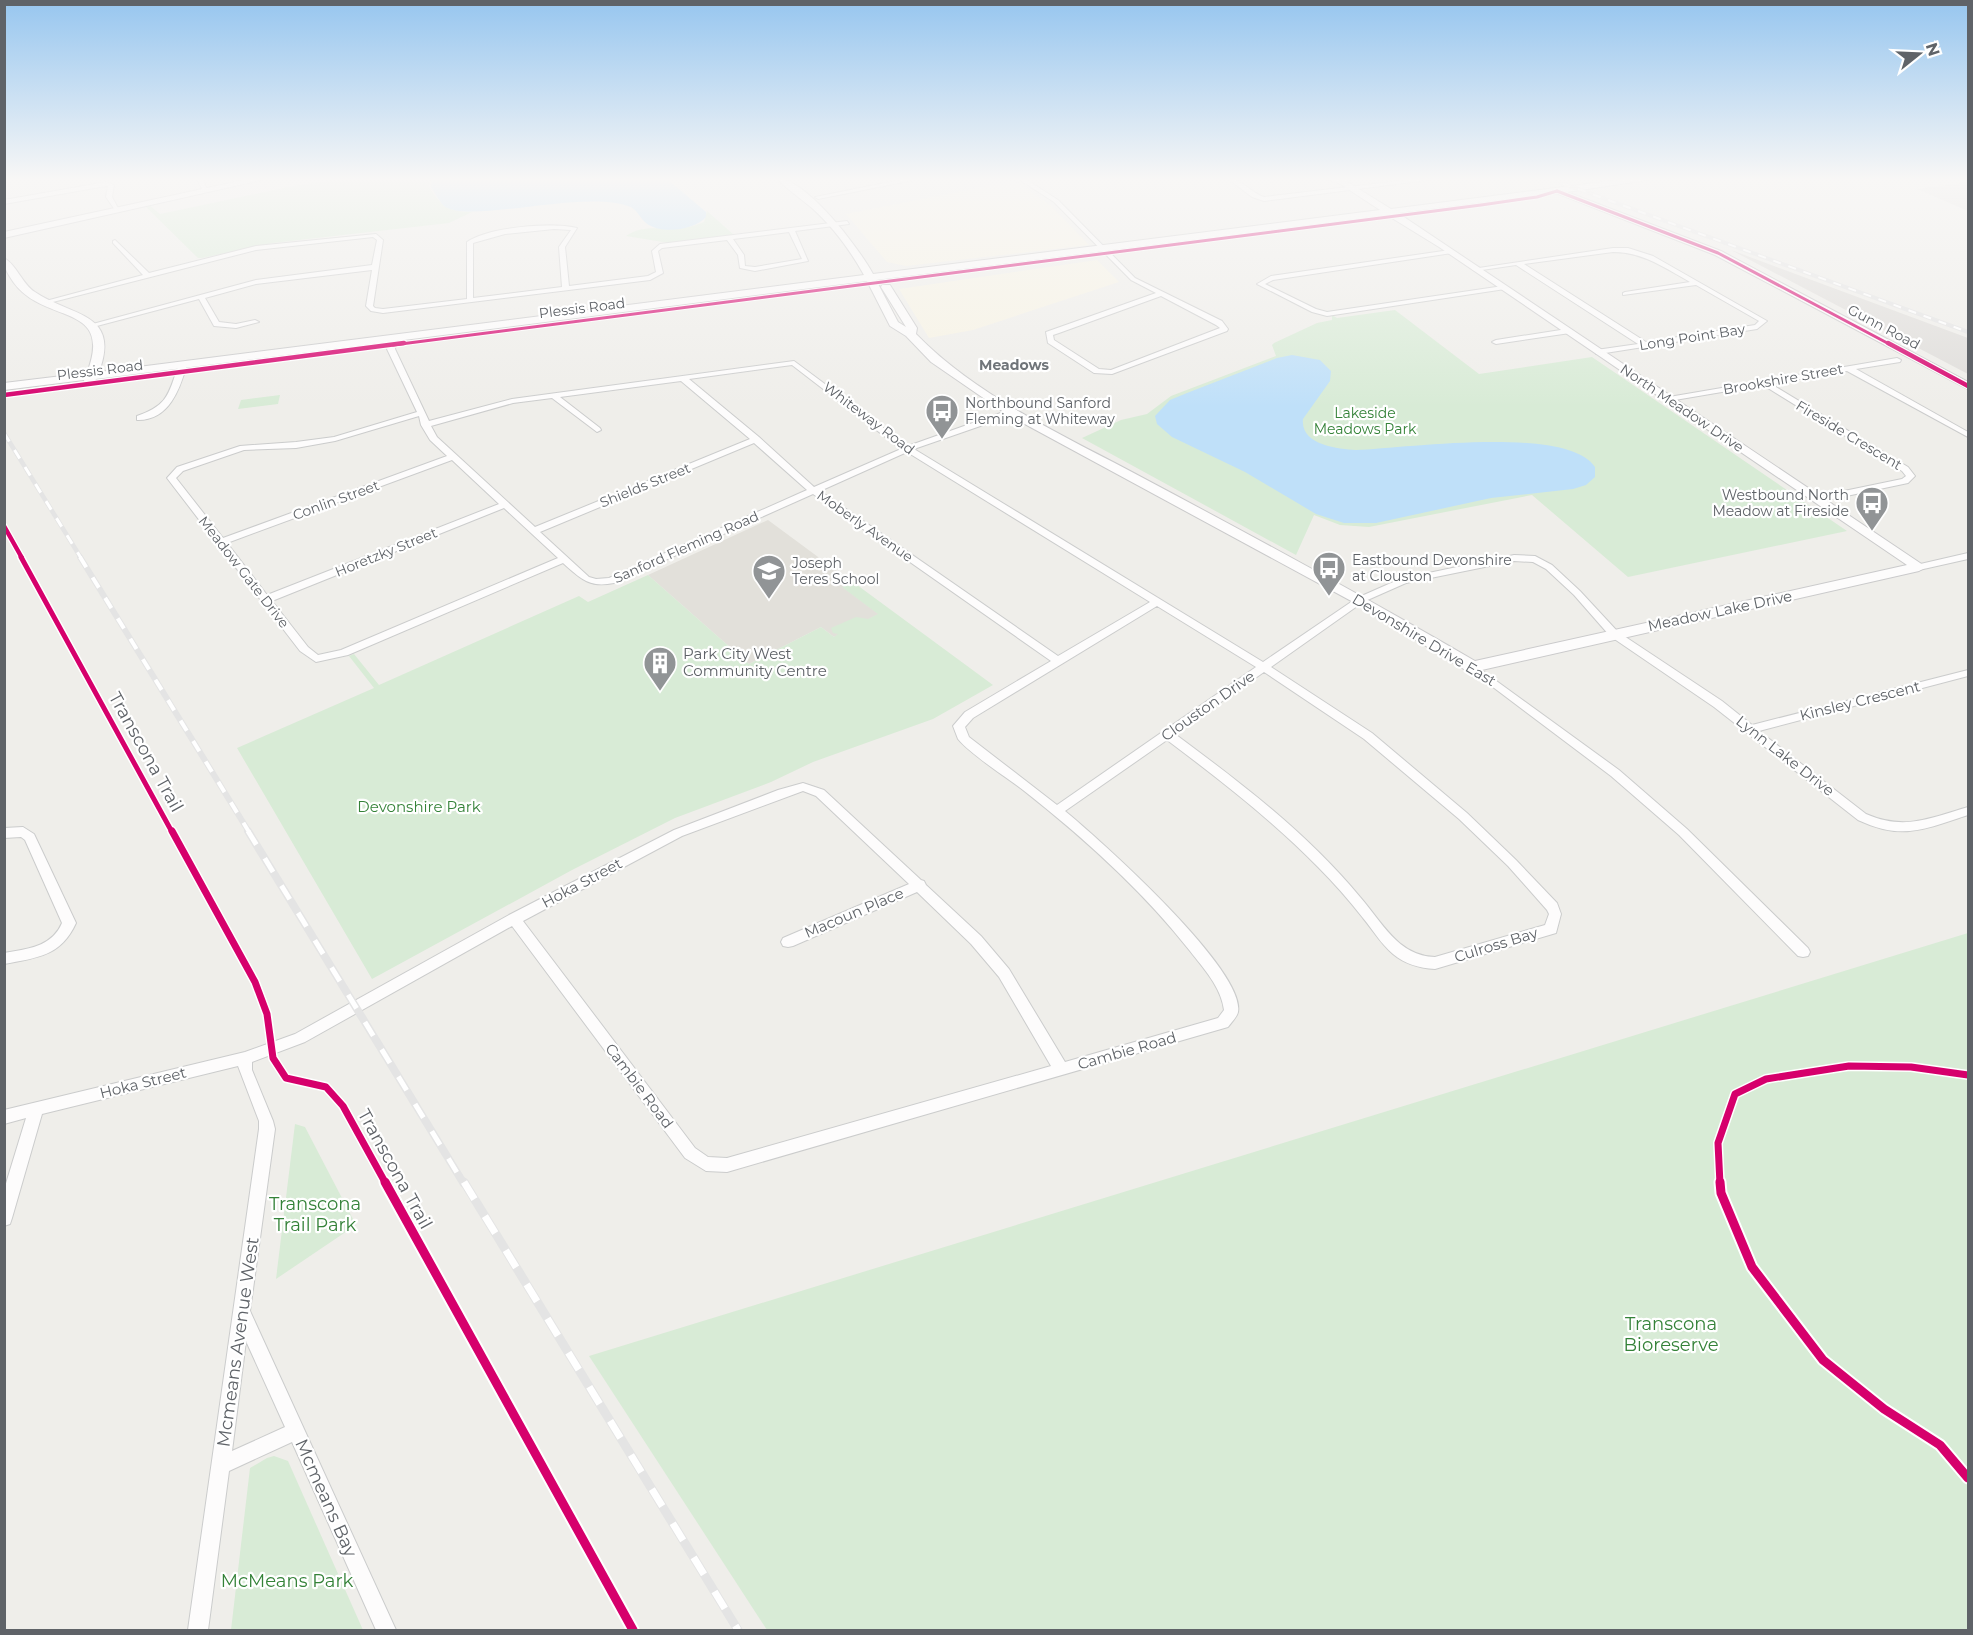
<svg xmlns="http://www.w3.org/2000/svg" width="1973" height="1635" font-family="Montserrat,sans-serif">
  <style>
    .commercial { fill: #f7f3e4 }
    .industrial { fill: #dfddda }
    .education { fill: #e2e0da }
    .green { fill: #d8ebd6 }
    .water { fill: #bfe0f9 }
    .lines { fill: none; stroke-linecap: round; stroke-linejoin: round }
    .street-casing { stroke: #cbcccc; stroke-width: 2 }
    .secondary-casing { stroke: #cacacb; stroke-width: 2 }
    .street { fill: #fdfcfc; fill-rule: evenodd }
    .secondary { fill: #fdfcfc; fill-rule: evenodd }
    .rail-far4-casing { stroke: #e4e4e4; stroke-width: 4 }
    .rail-far3-casing { stroke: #e4e4e4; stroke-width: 4.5 }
    .rail-far2-casing { stroke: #e4e4e4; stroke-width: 6 }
    .rail-far1-casing { stroke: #e4e4e4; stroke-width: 8 }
    .rail-casing { stroke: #e4e4e4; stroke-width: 9 }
    .rail-far4 { stroke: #fff; stroke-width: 2; stroke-dasharray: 8; stroke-linecap: butt }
    .rail-far3 { stroke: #fff; stroke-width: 3; stroke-dasharray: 10; stroke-linecap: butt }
    .rail-far2 { stroke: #fff; stroke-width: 4; stroke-dasharray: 12; stroke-linecap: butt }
    .rail-far1 { stroke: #fff; stroke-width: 5; stroke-dasharray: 16; stroke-linecap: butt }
    .rail { stroke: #fff; stroke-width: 7; stroke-dasharray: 20; stroke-linecap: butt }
    .cycleway-far4-casing { stroke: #fff; stroke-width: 5 }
    .cycleway-far3-casing { stroke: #fff; stroke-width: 7 }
    .cycleway-far2-casing { stroke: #fff; stroke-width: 8 }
    .cycleway-far1-casing { stroke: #fff; stroke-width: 10 }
    .cycleway-casing { stroke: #fff; stroke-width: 13 }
    .cycleway-far4 { stroke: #d6006c; stroke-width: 3 }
    .cycleway-far3 { stroke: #d6006c; stroke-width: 4.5 }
    .cycleway-far2 { stroke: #d6006c; stroke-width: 5 }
    .cycleway-far1 { stroke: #d6006c; stroke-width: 7 }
    .cycleway { stroke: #d6006c; stroke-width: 9 }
    .labels { text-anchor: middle; stroke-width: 4.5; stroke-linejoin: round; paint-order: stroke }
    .far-street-label { font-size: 14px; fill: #5f6368; stroke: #fff }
    .far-neighbourhood-label { font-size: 14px; font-weight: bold; fill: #70757a; stroke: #fff }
    .far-poi-label { font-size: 14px; fill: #5f6368; stroke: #fff; text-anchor: start }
    .far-park-label { font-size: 14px; fill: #348238; stroke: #fff }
    .street-label { font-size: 15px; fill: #5f6368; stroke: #fff }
    .poi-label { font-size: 15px; fill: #5f6368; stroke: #fff; text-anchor: start }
    .park-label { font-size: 15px; fill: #348238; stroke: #fff }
    .near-street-label { font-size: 18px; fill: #5f6368; stroke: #fff }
    .near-park-label { font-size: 18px; fill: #348238; stroke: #fff }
  </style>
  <rect width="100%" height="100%" fill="#efeeea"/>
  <!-- commercial -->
  <g class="commercial">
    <path d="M 1014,181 L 1050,205 L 1089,245 L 906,266 L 887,262 L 846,214 Z"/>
    <path d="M 1097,260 L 1119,282 L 973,330 L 929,338 L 899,289 Z"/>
  </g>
  <!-- industrial -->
  <g class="industrial">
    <path d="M 1968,182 L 1968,211 L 1917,189 Z"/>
    <path d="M 1731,250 L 1968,338 L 1968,374 Z"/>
  </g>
  <!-- education -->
  <path class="education" d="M 768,520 L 852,582 L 843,587 L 879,614 L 834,637 L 821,627 L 749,664 L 648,575 Z"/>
  <!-- green -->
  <g class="green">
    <path d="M 345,178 L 430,178 L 429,187 C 441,206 448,212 472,212 L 449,223 L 273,243 L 202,258 L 198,258 L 144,205 L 148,204 L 160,214 L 288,187 Z"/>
    <path d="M 707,211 L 734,235 L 669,243 L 626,236 C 648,220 674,236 704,222 Z"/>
    <path d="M 1395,310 L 1479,374 L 1592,357 L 1847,531 L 1628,577 L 1532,495 L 1369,527 L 1340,525 L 1314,515 L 1296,555 L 1082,438 L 1121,420 L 1147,414 L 1171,396 L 1276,356 L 1272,345 L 1274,343 L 1317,323 L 1332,320 L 1332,315 L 1337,318 Z"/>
    <path d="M 280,395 L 278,404 L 238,409 L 241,400 Z"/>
    <path d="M 648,575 L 749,664 L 821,627 L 834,637 L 838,634 L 833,633 L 831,628 L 856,617 L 868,619 L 878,614 L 842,587 L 853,582 L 993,685 L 933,719 L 813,762 L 771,782 L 675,818 L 572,870 L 372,979 L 237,748 L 374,688 L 349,656 L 354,654 L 379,685 L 579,596 L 588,602 Z"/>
    <path d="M 1968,933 L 1968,1630 L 767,1630 L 589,1356 Z"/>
    <path d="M 295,1124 L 305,1127 L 356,1225 L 276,1279 Z"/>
    <path d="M 274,1456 L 288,1461 L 363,1630 L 231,1630 L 250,1468 L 267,1458 Z"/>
  </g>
  <!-- water -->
  <g class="water">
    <path d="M 432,178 L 666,178 L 706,212 L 706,217 C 695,230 661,235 646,223 C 640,218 638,211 631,207 C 586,188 468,225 444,206 C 439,201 435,193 431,187 Z"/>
    <path d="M 1292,355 L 1320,360 L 1331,371 L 1330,381 L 1303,419 C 1300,445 1338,449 1356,450 C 1406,448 1567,425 1595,467 L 1595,477 L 1586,485 L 1573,489 L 1491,498 L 1376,523 L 1344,523 L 1316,514 L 1245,472 L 1172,437 L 1157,424 L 1155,416 L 1170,400 L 1187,393 L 1277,358 Z"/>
  </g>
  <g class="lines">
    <!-- street casing -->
    <g class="street-casing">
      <g id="street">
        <path d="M 196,178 L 202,178 L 208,192 L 204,192 Z"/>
        <path d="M 910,178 L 924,178 L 818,199 L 815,197 Z"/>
        <path d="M 1017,178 L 1024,178 L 1058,200 L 1135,278 L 1222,321 L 1228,329 L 1227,331 L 1112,374 L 1094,373 L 1048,343 L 1046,332 L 1156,293 L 1131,280 L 1054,202 ZM 1161,296 L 1216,325 L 1220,328 L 1111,370 L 1099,369 L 1054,340 L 1053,335 L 1059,333 Z"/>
        <path d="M 1227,178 C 1241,178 1251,193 1264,197 L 1424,178 L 1443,178 L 1264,201 L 1252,197 Z"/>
        <path d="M 1318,178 L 1337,178 L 1341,180 L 1338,182 Z"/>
        <path d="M 1346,178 L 1353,178 L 1344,184 L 1340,184 L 1340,182 Z"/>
        <path d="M 106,182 L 114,185 L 112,197 L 119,210 L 115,210 L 106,197 L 108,186 L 106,186 L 4,204 L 4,200 Z"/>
        <path d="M 847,221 L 849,224 L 795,231 L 808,261 L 755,271 L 740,268 L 738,255 L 727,240 L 662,248 L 658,251 L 663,273 L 650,280 L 383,313 L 371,311 L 366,306 L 372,270 L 256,284 L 205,298 L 219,322 L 236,324 L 255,320 L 259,322 L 236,328 L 214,326 L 199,299 L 93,327 L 89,325 L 256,280 L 372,265 L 377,240 L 373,237 L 256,250 L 45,304 L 42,302 L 143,275 L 113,243 L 113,241 L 115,240 L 149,273 L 256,246 L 376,234 L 383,240 L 373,306 L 375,308 L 383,309 L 467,299 L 467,242 C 488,227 552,222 577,228 L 565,247 L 569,286 L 648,276 L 656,272 L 652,251 L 660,244 ZM 554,229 L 571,230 L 559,247 L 562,287 L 473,298 L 473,243 L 505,234 ZM 789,232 L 802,259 L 755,267 L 745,266 L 744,255 L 733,239 Z"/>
        <path d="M 1613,248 L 1628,248 L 1653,256 L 1767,321 L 1757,329 L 1599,354 L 1596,354 L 1596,350 L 1638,344 L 1516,265 L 1475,271 L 1472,269 ZM 1613,252 C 1643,252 1665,268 1690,282 L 1625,292 L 1623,293 L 1623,295 L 1696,285 L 1759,321 L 1755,325 L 1646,342 L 1524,264 Z"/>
        <path d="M 1450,250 L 1453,252 L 1452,253 L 1273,280 L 1265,284 L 1316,309 L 1327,312 L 1503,286 L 1505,287 L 1505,289 L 1327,316 L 1312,312 L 1257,284 L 1271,276 Z"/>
        <path d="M 1567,329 L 1570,329 L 1570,333 L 1496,344 L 1492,342 L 1496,340 Z"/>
        <path d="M 390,336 L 397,338 L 395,349 L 429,421 L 512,399 L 794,361 L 908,446 L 1009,410 L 1015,410 L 1015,414 L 914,449 L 1263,662 L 1357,598 L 1400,579 L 1514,555 L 1535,556 L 1552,565 L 1580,591 L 1618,632 L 1722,701 L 1752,725 L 1968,670 L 1968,676 L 1759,731 L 1866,814 C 1905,831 1930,818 1968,807 L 1968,815 C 1924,829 1903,841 1858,820 L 1714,707 L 1610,636 L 1574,595 L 1546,569 L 1533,562 L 1514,561 L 1406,583 L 1363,602 L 1271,667 L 1372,733 L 1467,813 L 1516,860 L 1557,903 L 1561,914 L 1556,933 L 1435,969 C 1419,968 1405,964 1393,954 C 1381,944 1373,930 1363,918 C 1349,900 1334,883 1318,867 C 1272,820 1219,779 1167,740 L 1065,811 C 1098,838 1246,970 1238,1012 C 1237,1017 1231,1023 1228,1027 L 727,1172 L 706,1171 L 685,1158 L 512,926 L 305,1042 L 252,1062 L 252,1070 L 273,1121 L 275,1129 L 250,1311 L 396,1630 L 376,1630 L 292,1442 L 229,1471 L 208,1630 L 188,1630 L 259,1129 L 259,1121 L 238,1066 L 42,1114 L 12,1218 L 10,1224 L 4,1226 L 4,1190 L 26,1118 L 4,1124 L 4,1110 L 245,1052 L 295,1034 L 509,915 L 674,830 L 778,790 L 803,783 L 824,790 L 921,880 L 924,881 L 926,885 L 981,936 L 1009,969 L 1065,1062 L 1218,1018 L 1224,1010 C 1221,987 1204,969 1190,951 C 1142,890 1084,838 1023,790 C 1006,777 970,754 958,739 L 953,726 L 965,712 L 1051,661 L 813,494 L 614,583 C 589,588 581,579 563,563 L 348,655 L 316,662 L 300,651 L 167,478 L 177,467 L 240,446 L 296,442 L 334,437 L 417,412 L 387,349 ZM 792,365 L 901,449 L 814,487 L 759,437 L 689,379 ZM 681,381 L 750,439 L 535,527 L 437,437 L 431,426 L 513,403 L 552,398 L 597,432 L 601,430 L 600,428 L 560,397 ZM 419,416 L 421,425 L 430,440 L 447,456 L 223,538 L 176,478 L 183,471 L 244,450 L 296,448 L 335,441 ZM 754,443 L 807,490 L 609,578 L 596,579 L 589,577 L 540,532 ZM 907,452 L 1150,602 L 1058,656 L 820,491 ZM 452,460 L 499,504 L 267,595 L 227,543 ZM 504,508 L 558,558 L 341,650 L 318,655 L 308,647 L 272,601 ZM 1157,606 L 1256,667 L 1057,805 L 969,737 L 965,727 L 973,718 ZM 1264,672 L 1364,739 L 1459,819 L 1508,866 L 1547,910 L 1549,914 L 1545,925 L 1435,957 C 1398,956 1382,922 1360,897 C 1307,833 1241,783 1175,734 ZM 803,791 L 816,796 L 909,884 L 783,938 L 781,942 L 783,946 L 788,947 L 793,946 L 917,892 L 971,944 L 999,977 L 1051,1066 L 727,1158 L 708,1157 L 695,1148 L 523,921 L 682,836 ZM 246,1341 L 285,1427 L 232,1451 Z"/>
        <path d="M 1897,358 L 1901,360 L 1900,362 L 1856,369 L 1968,432 L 1968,437 L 1847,371 L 1771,384 L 1908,467 L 1915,476 L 1908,483 L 1818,502 L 1815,501 L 1815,497 L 1902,479 L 1906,476 L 1902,471 L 1763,385 L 1669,401 L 1665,399 L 1669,397 Z"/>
        <path d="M 180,362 L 187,364 C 180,389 169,421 137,420 L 137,416 C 171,404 168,392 180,362 Z"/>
        <path d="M 1968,553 L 1968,559 L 1919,570 L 1914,567 L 1916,565 Z"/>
        <path d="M 1473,664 L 1619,770 L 1687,829 L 1808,948 L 1810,952 L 1808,956 L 1803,957 L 1798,956 L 1679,835 L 1611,776 L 1469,669 L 1468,667 L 1469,665 Z"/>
        <path d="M 23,827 L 34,834 L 76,923 C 61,956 37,958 4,964 L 4,953 C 27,949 52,947 62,923 L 25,840 L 21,837 L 4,838 L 4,828 Z"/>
      </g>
    </g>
    <!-- secondary casing -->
    <g class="secondary-casing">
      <g id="secondary">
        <path d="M 253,178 L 270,178 L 4,238 L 4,232 Z"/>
        <path d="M 776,178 C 806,178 859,248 873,274 L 1380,210 L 1331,178 L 1341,178 L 1391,209 L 1634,178 L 1660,178 L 1567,192 L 1721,251 L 1968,382 L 1968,389 L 1715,255 L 1556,193 L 1398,213 L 1926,567 L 1919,571 L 1473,672 L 1467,671 L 1355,603 L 1008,415 L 931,362 L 906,336 L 890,326 L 867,281 L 96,379 L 93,385 L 85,385 L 84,380 L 4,390 L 4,383 L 87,373 C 114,302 45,325 14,283 C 8,274 4,269 4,258 C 17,265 22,284 35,292 C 72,317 121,312 99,372 L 864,275 C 850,250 834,228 812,208 C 800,198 787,189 776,178 ZM 1387,215 L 1439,247 L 1907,565 L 1475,661 C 1367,598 1256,538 1145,479 C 1066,436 978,398 916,334 L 917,328 L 890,285 L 882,285 L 881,287 L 906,327 L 898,322 L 876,280 Z"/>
      </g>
    </g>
    <!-- street -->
    <use href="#street" class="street"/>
    <!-- secondary -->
    <use href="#secondary" class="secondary"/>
    <!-- rail-far4 casing -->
    <g class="rail-far4-casing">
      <path id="rail-far4" d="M 1548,178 L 1968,332"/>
    </g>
    <!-- rail-far3 casing -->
    <g class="rail-far3-casing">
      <path id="rail-far3" d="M 4,433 L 81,558"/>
    </g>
    <!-- rail-far2 casing -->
    <g class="rail-far2-casing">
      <path id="rail-far2" d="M 80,557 L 249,832"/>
    </g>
    <!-- rail-far1 casing -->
    <g class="rail-far1-casing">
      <path id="rail-far1" d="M 248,831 L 464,1184"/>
    </g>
    <!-- rail casing -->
    <g class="rail-casing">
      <path id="rail" d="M 464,1182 L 738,1630"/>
    </g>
    <!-- rail-far4 -->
    <use href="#rail-far4" class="rail-far4"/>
    <!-- rail-far3 -->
    <use href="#rail-far3" class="rail-far3"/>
    <!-- rail-far2 -->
    <use href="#rail-far2" class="rail-far2"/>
    <!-- rail-far1 -->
    <use href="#rail-far1" class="rail-far1"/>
    <!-- rail -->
    <use href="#rail" class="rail"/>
    <!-- cycleway-far4 casing -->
    <g class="cycleway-far4-casing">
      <g id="cycleway-far4">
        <path d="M 1557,191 L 1718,253 L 1891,345"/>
        <path d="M 393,345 L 1481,205 L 1537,197 L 1557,191"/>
      </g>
    </g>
    <!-- cycleway-far3 casing -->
    <g class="cycleway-far3-casing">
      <g id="cycleway-far3">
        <path d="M 1888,343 L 1968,386"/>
        <path d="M 4,395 L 404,343"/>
        <path d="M 4,526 L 22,558"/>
      </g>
    </g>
    <!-- cycleway-far2 casing -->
    <g class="cycleway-far2-casing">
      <path id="cycleway-far2" d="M 21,557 L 172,832"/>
    </g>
    <!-- cycleway-far1 casing -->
    <g class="cycleway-far1-casing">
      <g id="cycleway-far1">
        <path d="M 172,831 L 255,982 L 267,1014 L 273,1058 L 286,1078 L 326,1087 L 343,1106 L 386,1184"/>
        <path d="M 1720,1184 L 1718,1143 L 1735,1094 L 1766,1079 L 1849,1066 L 1911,1067 L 1968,1075"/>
      </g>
    </g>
    <!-- cycleway casing -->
    <g class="cycleway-casing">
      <g id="cycleway">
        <path d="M 385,1182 L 633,1630"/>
        <path d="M 1720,1182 L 1721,1193 L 1752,1267 L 1823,1360 L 1884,1409 L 1940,1445 L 1968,1478"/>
      </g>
    </g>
    <!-- cycleway-far4 -->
    <use href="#cycleway-far4" class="cycleway-far4"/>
    <!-- cycleway-far3 -->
    <use href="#cycleway-far3" class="cycleway-far3"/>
    <!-- cycleway-far2 -->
    <use href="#cycleway-far2" class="cycleway-far2"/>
    <!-- cycleway-far1 -->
    <use href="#cycleway-far1" class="cycleway-far1"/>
    <!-- cycleway -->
    <use href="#cycleway" class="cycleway"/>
  </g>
  <!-- sky -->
  <linearGradient id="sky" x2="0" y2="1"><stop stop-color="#97c6ef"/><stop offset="0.44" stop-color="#f8f7f6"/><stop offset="1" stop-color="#f8f7f6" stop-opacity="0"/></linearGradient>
  <rect width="1973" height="407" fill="url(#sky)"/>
  <!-- icons -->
  <defs>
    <g id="bus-pin" transform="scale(1.725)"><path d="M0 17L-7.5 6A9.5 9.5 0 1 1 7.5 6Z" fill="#919496" stroke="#fff"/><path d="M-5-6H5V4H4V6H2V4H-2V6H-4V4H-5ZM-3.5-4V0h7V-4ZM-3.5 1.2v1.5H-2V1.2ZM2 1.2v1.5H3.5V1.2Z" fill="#fff"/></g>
    <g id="school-pin" transform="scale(1.725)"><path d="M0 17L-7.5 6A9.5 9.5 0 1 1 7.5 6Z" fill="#919496" stroke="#fff"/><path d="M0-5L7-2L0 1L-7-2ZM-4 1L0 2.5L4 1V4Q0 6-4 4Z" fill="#fff"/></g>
    <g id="building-pin" transform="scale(1.725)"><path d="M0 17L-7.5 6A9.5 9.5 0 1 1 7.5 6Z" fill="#919496" stroke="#fff"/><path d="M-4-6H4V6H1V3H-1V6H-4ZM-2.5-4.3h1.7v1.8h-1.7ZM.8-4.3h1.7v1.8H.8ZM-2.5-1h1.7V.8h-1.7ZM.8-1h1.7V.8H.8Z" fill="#fff"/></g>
  </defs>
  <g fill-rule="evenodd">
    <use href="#bus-pin" x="942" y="411"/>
    <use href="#bus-pin" x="1872" y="503"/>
    <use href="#bus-pin" x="1329" y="568"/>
    <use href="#school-pin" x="769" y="571"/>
    <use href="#building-pin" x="660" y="663"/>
  </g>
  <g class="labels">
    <!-- far-street labels -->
    <g class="far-street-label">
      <text transform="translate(582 308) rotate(-7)" y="5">Plessis Road</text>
      <text transform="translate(1884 327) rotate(28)" y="5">Gunn Road</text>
      <text transform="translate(1692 337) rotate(-9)" y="5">Long Point Bay</text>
      <text transform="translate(100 370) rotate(-7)" y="5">Plessis Road</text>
      <text transform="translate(1783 379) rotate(-10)" y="5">Brookshire Street</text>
      <text transform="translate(1682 408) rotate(34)" y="5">North Meadow Drive</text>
      <text transform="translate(869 418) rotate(37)" y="5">Whiteway Road</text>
      <text transform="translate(1849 435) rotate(31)" y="5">Fireside Crescent</text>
      <text transform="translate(645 485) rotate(-22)" y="5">Shields Street</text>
      <text transform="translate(336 500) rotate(-20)" y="5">Conlin Street</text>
      <text transform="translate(865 526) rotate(35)" y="5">Moberly Avenue</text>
      <text transform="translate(686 547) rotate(-24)" y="5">Sanford Fleming Road</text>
      <text transform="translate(386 552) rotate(-22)" y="5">Horetzky Street</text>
      <text transform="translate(244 572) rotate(52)" y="5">Meadow Gate Drive</text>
    </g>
    <!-- far-neighbourhood labels -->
    <g class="far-neighbourhood-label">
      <text x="1014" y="370">Meadows</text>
    </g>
    <!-- far-poi labels -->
    <g class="far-poi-label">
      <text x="965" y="408">Northbound Sanford<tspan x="965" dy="16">Fleming at Whiteway</tspan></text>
      <text x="1849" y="500" text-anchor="end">Westbound North<tspan x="1849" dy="16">Meadow at Fireside</tspan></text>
      <text x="1352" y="565">Eastbound Devonshire<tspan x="1352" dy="16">at Clouston</tspan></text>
      <text x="792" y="568">Joseph<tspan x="792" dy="16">Teres School</tspan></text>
    </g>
    <!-- far-park labels -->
    <g class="far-park-label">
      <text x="1365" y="418">Lakeside<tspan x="1365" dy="16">Meadows Park</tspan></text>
    </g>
    <!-- street labels -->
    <g class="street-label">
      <text transform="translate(1720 611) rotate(-12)" y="5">Meadow Lake Drive</text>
      <text transform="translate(1424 640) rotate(31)" y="5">Devonshire Drive East</text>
      <text transform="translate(1860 701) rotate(-14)" y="5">Kinsley Crescent</text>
      <text transform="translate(1208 706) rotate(-35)" y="5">Clouston Drive</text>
      <text transform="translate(1785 756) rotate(38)" y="5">Lynn Lake Drive</text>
      <text transform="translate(582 883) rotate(-28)" y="5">Hoka Street</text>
      <text transform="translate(854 913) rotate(-23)" y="5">Macoun Place</text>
      <text transform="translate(1496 945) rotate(-17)" y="5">Culross Bay</text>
      <text transform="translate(1127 1051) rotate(-16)" y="5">Cambie Road</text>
      <text transform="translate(143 1083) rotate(-14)" y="5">Hoka Street</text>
      <text transform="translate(639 1086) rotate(53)" y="5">Cambie Road</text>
    </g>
    <!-- poi labels -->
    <g class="poi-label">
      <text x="683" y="659">Park City West<tspan x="683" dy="17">Community Centre</tspan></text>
    </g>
    <!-- park labels -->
    <g class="park-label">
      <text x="419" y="812">Devonshire Park</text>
    </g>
    <!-- near-street labels -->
    <g class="near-street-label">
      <text transform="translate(146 752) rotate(61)" y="6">Transcona Trail</text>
      <text transform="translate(395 1169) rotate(61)" y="6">Transcona Trail</text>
      <text transform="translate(238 1342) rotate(-82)" y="6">Mcmeans Avenue West</text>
      <text transform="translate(326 1498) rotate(66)" y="6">Mcmeans Bay</text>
    </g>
    <!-- near-park labels -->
    <g class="near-park-label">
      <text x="315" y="1210">Transcona<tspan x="315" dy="21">Trail Park</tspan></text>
      <text x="1671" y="1330">Transcona<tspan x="1671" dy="21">Bioreserve</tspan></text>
      <text x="287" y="1587">McMeans Park</text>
    </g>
  </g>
  <!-- border -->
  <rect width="1973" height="1635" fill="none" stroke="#5f6368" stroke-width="12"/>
  <!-- north arrow -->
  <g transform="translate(1919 54) rotate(72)" stroke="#ffffff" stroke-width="4.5" paint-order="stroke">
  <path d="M0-4.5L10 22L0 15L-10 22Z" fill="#5f6368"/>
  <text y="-9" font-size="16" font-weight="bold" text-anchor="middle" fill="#5f6368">N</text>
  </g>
</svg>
